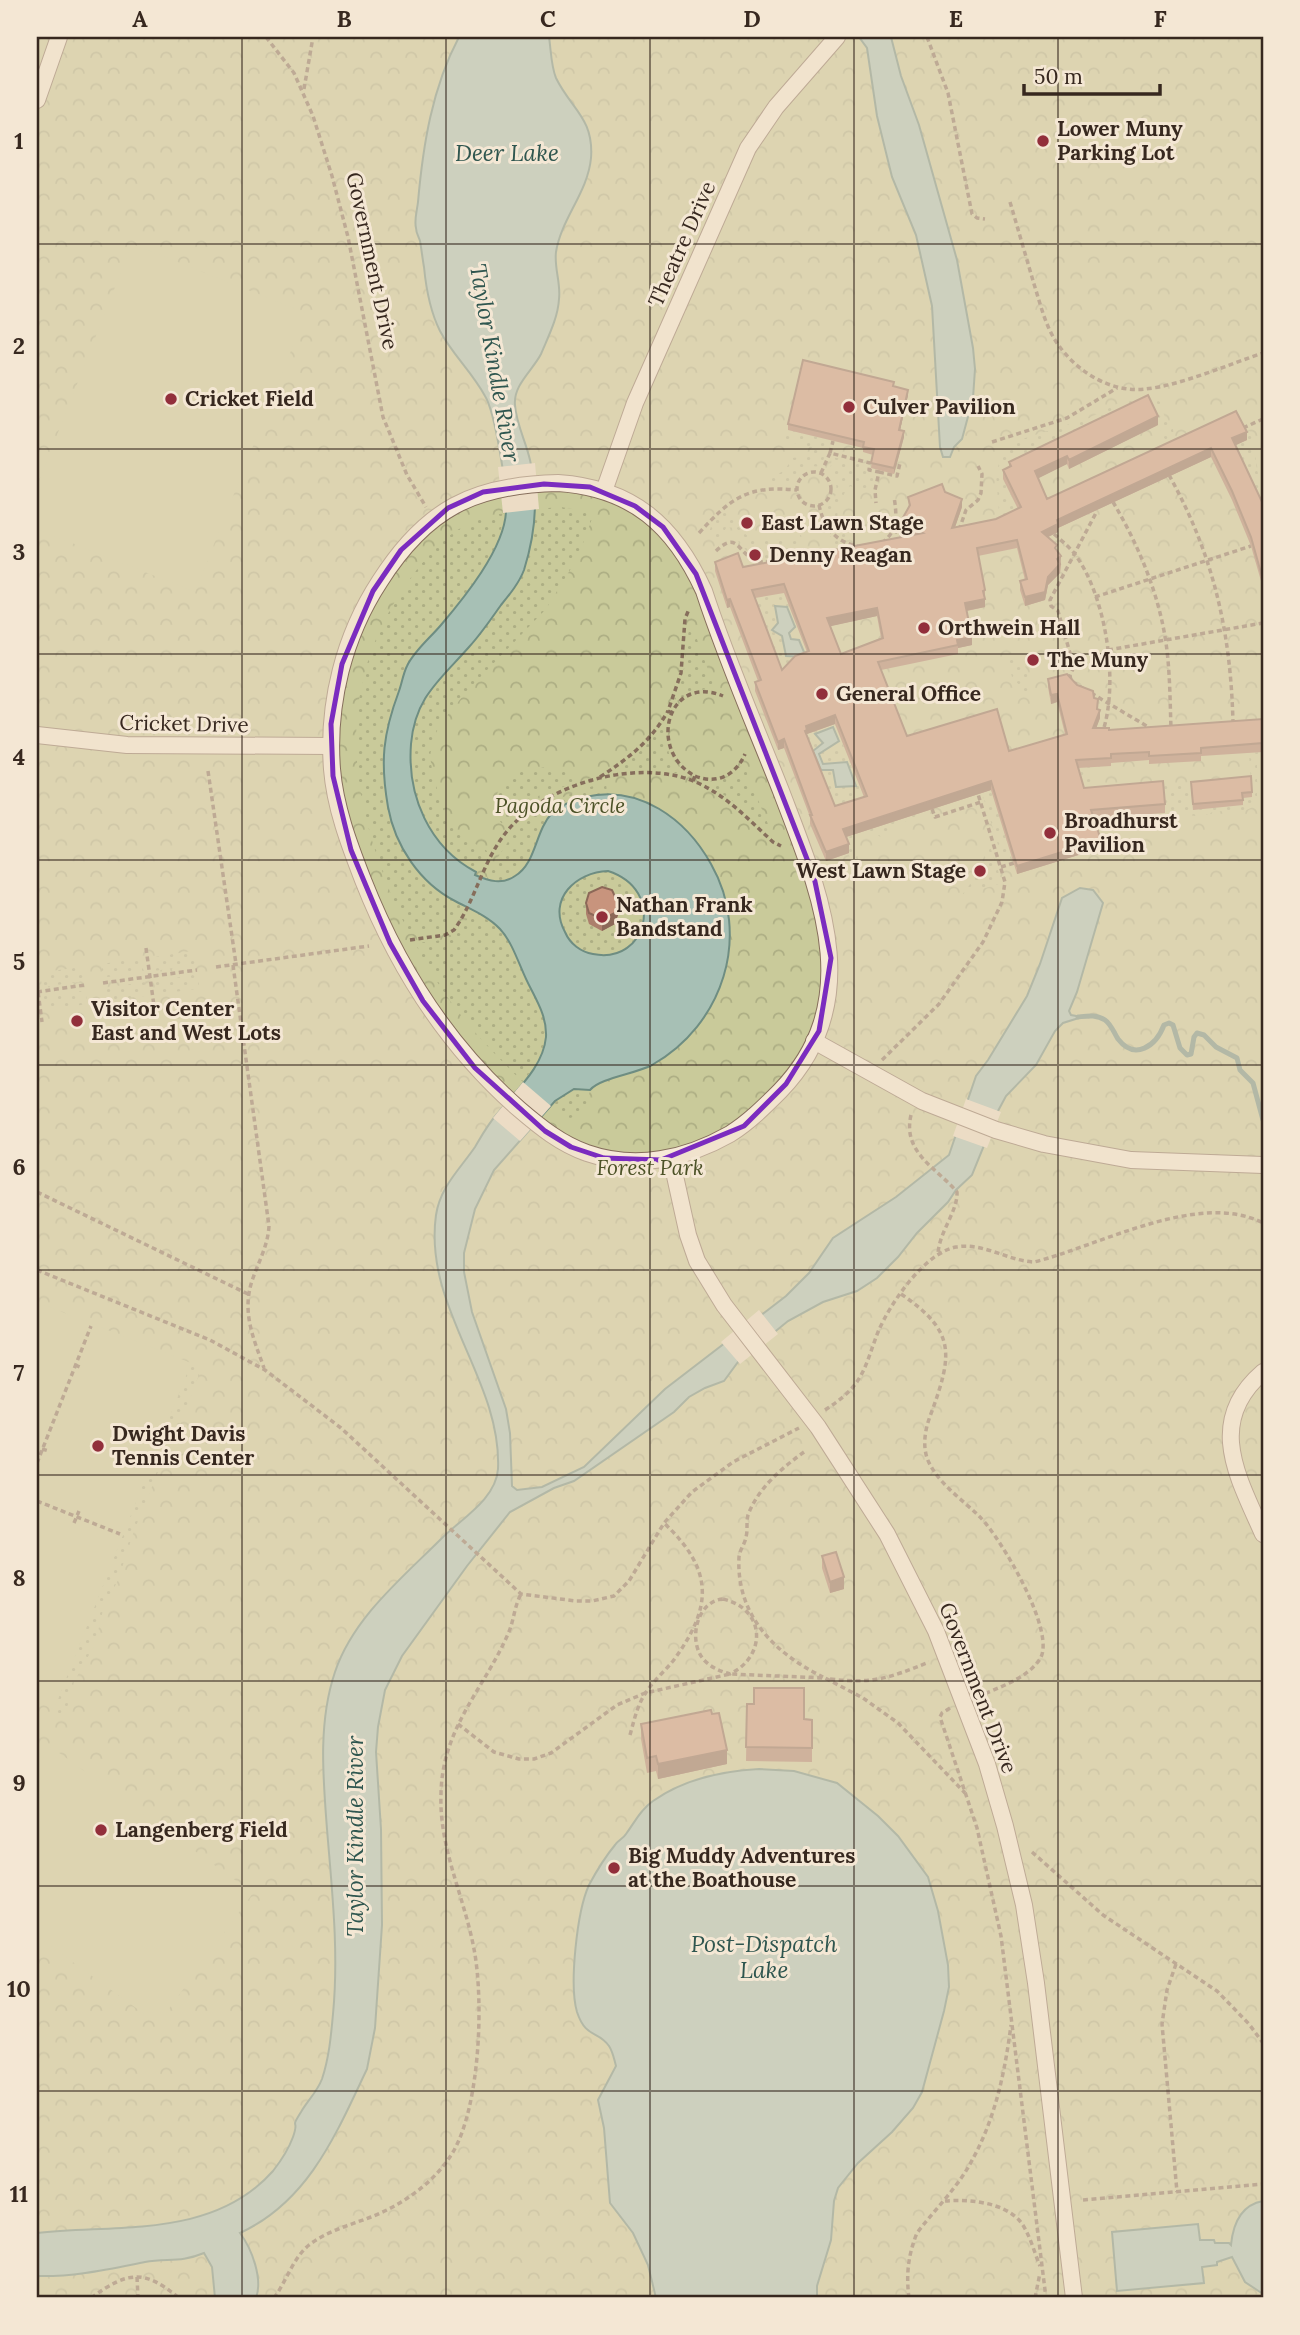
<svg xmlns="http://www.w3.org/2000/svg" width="1300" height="2335" font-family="Lora,serif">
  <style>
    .park { fill: url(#park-crowns) }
    .garden { fill: url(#garden-dots) }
    .pitch { fill: #c9ca9a }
    .water { fill: #a7c0b5; stroke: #6e8d82; stroke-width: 2; fill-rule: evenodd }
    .pier { fill: #ecdcc5 }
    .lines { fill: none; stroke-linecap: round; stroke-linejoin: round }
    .stream { stroke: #6e8d82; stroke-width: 5 }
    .minor-casing { stroke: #866e5c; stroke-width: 18 }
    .path { stroke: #866e5c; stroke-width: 3.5; stroke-dasharray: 5 3.5; stroke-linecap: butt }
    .minor { stroke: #f7ead8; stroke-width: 16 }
    .wall { fill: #ac7f6c; fill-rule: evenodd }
    .shaded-wall { fill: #8c6858 }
    .building { fill: #c8947d; stroke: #8c6858; stroke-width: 2; fill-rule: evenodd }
    .marked { fill: none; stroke: #7b2cbf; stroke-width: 5; stroke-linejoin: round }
    .grid { fill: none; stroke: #37281f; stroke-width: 2; stroke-opacity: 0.55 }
    .poi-dot { fill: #922f3b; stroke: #f4e7d4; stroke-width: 2.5 }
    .labels { text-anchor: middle; stroke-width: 6; stroke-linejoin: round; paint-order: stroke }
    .poi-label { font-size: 21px; font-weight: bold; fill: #37281f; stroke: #f4e7d4; text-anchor: start }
    .street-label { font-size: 21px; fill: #37281f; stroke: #f4e7d4 }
    .park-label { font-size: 21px; font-style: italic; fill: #4c5227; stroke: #f4e7d4 }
    .water-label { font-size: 23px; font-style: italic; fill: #2f564f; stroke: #f4e7d4 }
    .neatline { fill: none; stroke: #37281f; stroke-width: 2.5 }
    .grid-label { font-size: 23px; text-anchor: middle; font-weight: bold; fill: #37281f }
  </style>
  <defs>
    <pattern id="park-crowns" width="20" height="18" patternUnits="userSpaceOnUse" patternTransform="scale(1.75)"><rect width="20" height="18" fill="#c9ca9a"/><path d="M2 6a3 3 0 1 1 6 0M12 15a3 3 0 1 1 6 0" fill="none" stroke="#adae84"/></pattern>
    <pattern id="garden-dots" width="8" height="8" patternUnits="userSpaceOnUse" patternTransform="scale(1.75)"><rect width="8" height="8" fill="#c9ca9a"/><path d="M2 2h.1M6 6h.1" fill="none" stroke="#adae84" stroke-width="1.8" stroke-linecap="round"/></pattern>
  </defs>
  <rect width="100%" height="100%" fill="#ecdcc5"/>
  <!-- park -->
  <rect class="park" x="37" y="37" width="1226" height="2261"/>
  <!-- garden -->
  <g class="garden">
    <path d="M 1142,398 L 1153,398 L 1160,402 L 1165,418 L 1173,429 L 1175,448 L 1170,450 L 1148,404 L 1003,479 L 1021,516 L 1000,527 L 996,473 L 1003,451 L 1006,447 L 1019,440 L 1089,418 L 1117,404 Z"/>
    <path d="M 788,430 L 830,440 L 821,467 C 800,463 801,475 788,485 L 771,484 L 772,476 C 788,470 784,471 792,458 L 808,456 L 813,450 L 812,447 L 785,441 L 783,438 Z"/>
    <path d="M 1250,431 C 1258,448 1253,464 1260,478 L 1263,479 L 1263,512 L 1217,462 L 1193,465 L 1246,440 L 1244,434 Z"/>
    <path d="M 832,457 L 867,464 L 865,471 L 875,473 L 870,493 L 850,486 C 842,494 835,512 838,523 L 848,528 L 849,540 C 839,537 821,525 825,512 C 826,507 828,507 831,503 C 840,493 837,481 830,472 Z"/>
    <path d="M 561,507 L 594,513 L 578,557 L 546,609 L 466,692 L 439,726 L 433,740 L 430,756 L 433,776 L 444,811 L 461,835 L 487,851 L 476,872 C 414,840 393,754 426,694 L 520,578 L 528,552 L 535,509 Z"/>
    <path d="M 726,509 C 753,550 756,543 801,535 L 804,553 L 811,557 L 831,553 L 833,548 L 830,536 L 851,548 L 800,565 L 799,553 L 791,549 C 779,556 772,563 757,559 L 756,555 L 751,556 L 738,541 L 741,533 L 735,527 L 726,528 L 719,541 L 711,540 C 706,527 716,517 726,509 Z"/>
    <path d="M 506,513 L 496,545 L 486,564 L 456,607 L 406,667 L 384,770 L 394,828 L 410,860 L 419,873 L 433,885 L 449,898 L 462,904 L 451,925 L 447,928 L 410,934 C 396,909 386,883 377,856 C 343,755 348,663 412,576 C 438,542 462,518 506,513 Z"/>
    <path d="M 858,579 L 810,597 L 809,659 L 787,686 L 754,602 L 756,599 Z"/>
    <path d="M 690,620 L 715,689 L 696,690 L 675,702 L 684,668 Z"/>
    <path d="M 1015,652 L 1019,663 L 1024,662 L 1032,691 L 1028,695 L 1012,677 L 1006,655 Z"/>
    <path d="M 664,722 L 669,754 L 685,775 L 654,769 L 616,772 L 646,746 Z"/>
    <path d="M 835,724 L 863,796 L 934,773 L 834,811 L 805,731 Z"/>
    <path d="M 1260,752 L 1257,763 L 1257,805 L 1242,812 L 1215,811 L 1201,817 L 1172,812 L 1164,823 C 1146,828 1143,816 1130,819 C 1124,821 1121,826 1115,828 L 1091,817 L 1070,768 L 1090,767 L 1094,812 L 1108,817 L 1164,813 L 1162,785 L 1191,782 L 1193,809 L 1252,798 L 1249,753 Z"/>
    <path d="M 743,763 L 772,834 L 770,836 L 736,803 L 706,783 L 732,776 Z"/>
    <path d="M 546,767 L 565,771 L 575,782 L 546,794 L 543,791 L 534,801 L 529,798 L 522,799 L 519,804 L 520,812 L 516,815 L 513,813 L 505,826 C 487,813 495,785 513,775 C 523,770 535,769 546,767 Z"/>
    <path d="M 606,782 L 607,794 C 577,793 550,809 538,837 C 533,847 532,859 525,868 C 516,880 500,883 486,880 C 517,817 540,802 606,782 Z"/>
    <path d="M 1000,787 L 996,805 L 1012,859 L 1004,860 L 1002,858 L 982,793 Z"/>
    <path d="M 924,811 L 925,815 C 907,820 894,823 888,843 L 874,832 C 841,836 862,855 861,875 L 858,879 L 845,844 L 848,837 Z"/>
    <path d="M 990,846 L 1002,883 L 962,895 L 976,876 L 979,879 L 988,870 C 983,864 984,854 986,847 Z"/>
    <circle cx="602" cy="913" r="42"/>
    <path d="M 473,909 L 504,933 L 542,1011 L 546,1028 L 543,1050 L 539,1059 L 523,1082 C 479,1040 443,999 415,943 C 448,940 456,941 473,909 Z"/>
    <path d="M 191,951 L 194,954 L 196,962 L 191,966 L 153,971 L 155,957 Z"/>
    <path d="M 140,958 L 144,972 L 108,977 L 102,975 L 102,964 Z"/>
    <path d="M 82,967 L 84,977 L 79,982 L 42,987 L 41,979 L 43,972 Z"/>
    <path d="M 193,975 L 198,978 L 199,986 L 196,989 L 160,994 L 156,990 L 155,981 Z"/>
    <path d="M 145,982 L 145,996 L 106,1000 L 104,990 L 109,987 Z"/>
    <path d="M 80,991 L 86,994 L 87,1004 L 49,1010 L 44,1004 L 43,996 Z"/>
    <path d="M 574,1089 L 590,1090 C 587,1104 586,1117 568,1118 L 551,1106 L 566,1093 Z"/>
    <path d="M 191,1363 L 198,1364 L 200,1372 L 180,1425 L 164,1457 L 134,1531 L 118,1580 L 103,1610 L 95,1644 L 74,1682 L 67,1708 L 60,1715 L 54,1709 Z"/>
  </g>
  <!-- pitch -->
  <g class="pitch">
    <path d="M 132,244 L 306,313 L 195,592 L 37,529 L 37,486 Z"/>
    <path d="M 37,1302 L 191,1363 L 54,1709 L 37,1702 Z"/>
    <path d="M 51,1747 L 253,1893 L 158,2024 L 37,1936 L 37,1767 Z"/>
  </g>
  <!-- water -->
  <g class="water">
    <path d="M 459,37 L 549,37 C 551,50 551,66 556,78 C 571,109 594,118 591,158 C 588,192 561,219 556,252 C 554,268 561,283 559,299 C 558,318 548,337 541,354 C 533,370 513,385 515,405 C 516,423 526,442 530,460 C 539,497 535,535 524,570 C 519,583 510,594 501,605 C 491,619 481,634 469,647 C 440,680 415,697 411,744 C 407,796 429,847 476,872 L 475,875 C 489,881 502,885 515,876 C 536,864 535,831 552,813 C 561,805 574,800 585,797 C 639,784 686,819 711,864 C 752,936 723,1025 652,1065 C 635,1074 600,1078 590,1090 L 574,1089 L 555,1101 L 494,1170 L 475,1209 L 464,1253 L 464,1272 L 472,1312 L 506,1409 L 510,1433 L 512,1486 L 517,1490 L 542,1487 L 584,1467 L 665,1389 L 786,1296 L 809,1273 L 833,1238 L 896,1197 L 949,1155 L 976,1076 L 988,1060 L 1027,996 L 1040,964 L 1062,898 L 1080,888 L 1093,890 L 1103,903 L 1077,992 L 1069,1011 L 1071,1015 L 1082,1017 L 1063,1023 L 1055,1031 L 1036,1065 L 1006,1096 L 998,1111 L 972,1175 L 956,1190 L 948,1202 L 917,1233 L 898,1257 L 877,1278 L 857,1291 L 823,1302 L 788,1321 L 738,1362 L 724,1381 L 705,1388 L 689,1397 L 674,1412 L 574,1481 L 554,1488 L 510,1512 L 467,1566 L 402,1656 L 385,1690 L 378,1727 L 376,1752 L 381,1829 L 382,1925 L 375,2028 L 367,2069 C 336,2134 309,2201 240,2233 C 252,2249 263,2279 256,2298 L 215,2298 L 212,2267 L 204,2253 C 180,2263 168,2258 145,2262 C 109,2269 74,2277 37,2276 L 37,2233 C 117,2224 213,2239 273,2171 C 280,2162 289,2148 293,2137 C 300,2117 289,2131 301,2112 C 308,2100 317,2092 322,2079 C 329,2058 331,2036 333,2014 C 339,1952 332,1891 327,1829 C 323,1777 318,1722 335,1672 C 353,1618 402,1578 441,1539 C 461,1519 496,1499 498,1469 C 502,1380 423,1308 436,1215 C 440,1187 460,1169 475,1147 C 482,1135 488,1124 497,1114 C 515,1091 543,1068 546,1037 C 547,1018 538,1003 530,987 C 520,969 514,944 500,929 C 488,916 470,909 455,901 C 420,883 395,846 388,807 C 380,761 383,734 399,691 C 402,683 403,674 407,666 C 414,651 430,638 441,625 C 464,598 504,549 506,512 C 508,492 495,412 485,396 C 472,372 452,354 440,331 C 430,311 426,288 424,267 C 423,262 421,246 420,241 C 419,237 416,233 416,228 C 414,220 417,211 418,202 C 423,145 432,88 459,37 ZM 608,871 C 667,890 647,965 593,954 C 581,952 570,944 565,932 C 547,899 576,872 608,871 Z"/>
    <path d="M 859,37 L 891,37 L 901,76 L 919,125 L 957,260 L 973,348 L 975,369 L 973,398 L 962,439 L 954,447 L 950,457 L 943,457 L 940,447 L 932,306 L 916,235 L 892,177 L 877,116 L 867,48 Z"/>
    <path d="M 775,606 L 787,607 L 795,627 L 789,633 L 791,639 L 799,640 L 806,657 L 786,656 L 782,636 L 772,630 L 778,623 Z"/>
    <path d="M 833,727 L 839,741 L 819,754 L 823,764 L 847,762 L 856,786 L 836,787 L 833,770 L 821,770 L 813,751 L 823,743 L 815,734 Z"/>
    <path d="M 759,1769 L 794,1771 L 837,1783 L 878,1816 L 898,1836 L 928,1877 L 938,1911 L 948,1965 L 949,1987 L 944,2011 L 922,2092 L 913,2108 L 892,2132 L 858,2163 L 838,2188 L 834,2201 L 831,2240 L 817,2286 L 817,2298 L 656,2298 L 648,2265 L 633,2233 L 610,2203 L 604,2128 L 598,2100 L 616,2066 C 614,2059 613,2052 609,2046 C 598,2030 586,2039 577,2012 C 569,1985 577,1911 589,1885 C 596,1872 605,1857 615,1845 C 618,1840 623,1839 626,1834 C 634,1823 641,1809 653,1801 C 684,1779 722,1771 759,1769 Z"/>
    <path d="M 1263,2201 L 1263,2294 L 1245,2282 L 1232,2257 L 1217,2262 L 1217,2265 L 1202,2267 L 1204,2283 L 1117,2291 L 1112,2232 L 1198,2224 L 1200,2240 L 1214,2240 L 1215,2243 L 1229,2243 L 1231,2245 C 1233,2224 1241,2205 1263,2201 Z"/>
  </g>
  <!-- pier -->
  <g class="pier">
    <path d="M 535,463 L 539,509 L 503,513 L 498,467 Z"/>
    <path d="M 523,1082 L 551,1106 L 520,1141 L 493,1118 Z"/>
    <path d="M 966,1099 L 1001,1112 L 987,1148 L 953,1136 Z"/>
    <path d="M 759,1310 L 778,1334 L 740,1364 L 721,1342 Z"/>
  </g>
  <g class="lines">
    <!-- stream -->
    <path class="stream" d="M 1078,1017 C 1087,1016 1096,1014 1105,1020 C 1111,1024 1114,1033 1118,1039 C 1135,1061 1156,1046 1164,1025 L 1169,1023 L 1173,1025 L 1180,1048 L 1187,1055 L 1191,1054 L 1194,1037 L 1197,1033 L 1204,1035 L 1216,1047 L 1237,1058 L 1240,1070 L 1253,1083 L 1263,1120"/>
    <!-- minor casing -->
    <g class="minor-casing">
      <g id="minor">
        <path d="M 37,100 L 59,37"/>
        <path d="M 558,483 C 632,488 674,525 704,591 C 726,659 755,725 781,791 C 819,891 868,1000 780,1091 C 764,1107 749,1122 730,1134 C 686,1159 636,1170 587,1153 C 561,1144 540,1127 519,1109 C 447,1046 398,969 363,880 C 349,844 335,807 332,769 C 327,703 344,636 380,581 C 426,509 473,485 558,483 Z"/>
        <path d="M 604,491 L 635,403 L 748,148 L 776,107 L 837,37"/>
        <path d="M 37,735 L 127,745 L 331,746"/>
        <path d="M 814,1041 L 922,1101 L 996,1130 L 1044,1144 L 1131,1160 L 1263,1165"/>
        <path d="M 671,1158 L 688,1235 L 697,1261 L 724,1305 L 818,1427 L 887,1534 L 936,1631 L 987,1764 L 1005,1826 L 1024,1905 L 1036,1983 L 1074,2298"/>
        <path d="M 1263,1372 C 1205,1422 1238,1477 1263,1534"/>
      </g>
    </g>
    <!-- path -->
    <g class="path">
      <path d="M 266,37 L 294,73 L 313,116 L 332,176 L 348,237 L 383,417 L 407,475 L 426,507"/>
      <path d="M 267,37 L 302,37"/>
      <path d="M 927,37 L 948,93 L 972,214 L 977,218 L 985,219"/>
      <path d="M 304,89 L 313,37"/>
      <path d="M 1010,202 C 1018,229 1026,257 1034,284 C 1040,303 1045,324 1055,340 C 1074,370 1109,393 1145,389 C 1179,386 1230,364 1263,353"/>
      <path d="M 1243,428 L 1263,419"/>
      <path d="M 992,442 L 1067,418 L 1117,388"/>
      <path d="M 830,453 L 833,441"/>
      <circle cx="814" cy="489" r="17"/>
      <path d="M 879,472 L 897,476 L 900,463"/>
      <path d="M 821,473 L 830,453 L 870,463 L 869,470 L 879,472 L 875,490 L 876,503"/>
      <path d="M 1169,475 C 1214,556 1231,633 1233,724"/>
      <path d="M 1113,502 C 1138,544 1159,594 1166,643 C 1170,671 1170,700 1171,729"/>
      <path d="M 819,505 C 824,529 837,543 861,547"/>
      <path d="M 893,530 L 906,538"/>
      <path d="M 959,530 L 966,510 L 978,500 L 981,493 L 982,474 L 978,466"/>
      <path d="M 699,533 C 731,498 747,485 797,490"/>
      <path d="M 1054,534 C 1061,540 1068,546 1074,553 C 1106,595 1119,681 1103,731"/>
      <path d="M 882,543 C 898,531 897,515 894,497"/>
      <path d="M 716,551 C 739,529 737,555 758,561 C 772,566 783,553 796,557 L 797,560"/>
      <path d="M 1095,597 L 1251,546"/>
      <path d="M 1108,650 L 1263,623"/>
      <path d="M 1084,689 L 1071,681 L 1070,675 L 1074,667 L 1058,611 L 1051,606 L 1050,600 L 1097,511"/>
      <path d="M 1091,693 L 1150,728"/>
      <path d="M 672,713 L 668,711 L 681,673 L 685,619 L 689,609"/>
      <path d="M 208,771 L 236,964"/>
      <path d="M 695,776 C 717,785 736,775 745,754"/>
      <path d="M 600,777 C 629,758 651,741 668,711"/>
      <path d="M 693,781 L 695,776 C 647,751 667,673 723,696"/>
      <path d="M 932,809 L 935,817 L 981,802"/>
      <path d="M 1001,867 L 1014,863"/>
      <path d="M 410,940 L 445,935 L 454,930 C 475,901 482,864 504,835 C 542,784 639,756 698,783 C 728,797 749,820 773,842 L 781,846"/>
      <path d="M 146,948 L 154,1006"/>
      <path d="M 233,965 L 269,1226 C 268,1245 259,1261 253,1278 C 241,1311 253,1337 264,1368"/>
      <path d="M 216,967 L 369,946"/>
      <path d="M 103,983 L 197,970"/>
      <path d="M 37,984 L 42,1022"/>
      <path d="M 37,992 L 85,985"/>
      <path d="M 882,1060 L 939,1004 L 983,942 L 1002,902 L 1005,882 L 978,794"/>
      <path d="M 911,1115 C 902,1153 937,1168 957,1192 C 958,1211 939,1232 938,1254"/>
      <path d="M 37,1192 L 248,1294"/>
      <path d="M 37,1270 L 210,1340 L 265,1370 L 341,1428 L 521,1594 L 576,1601 L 592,1601 L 614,1596 L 629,1581 L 664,1523 L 692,1492 L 733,1462 L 799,1428"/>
      <path d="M 901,1294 C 955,1331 953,1353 932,1411 C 926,1426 922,1442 927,1458 C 936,1482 962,1499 980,1517 C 1000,1537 1057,1632 1040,1659 C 1027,1679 997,1688 977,1697"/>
      <path d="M 75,1365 L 82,1368"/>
      <path d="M 825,1410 C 839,1401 852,1391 860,1377 C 868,1363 872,1347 878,1332 C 890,1304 924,1253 956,1247 C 983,1242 1008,1261 1034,1262 C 1099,1246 1199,1190 1263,1223"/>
      <path d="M 42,1449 L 49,1451"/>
      <path d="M 804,1452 C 782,1468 758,1488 748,1515 C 746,1523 748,1530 746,1537 C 745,1544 740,1549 739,1557 C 736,1615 774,1653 823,1677"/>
      <path d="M 37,1463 L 91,1326"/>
      <path d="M 37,1501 L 120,1534"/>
      <path d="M 74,1523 L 79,1511"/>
      <path d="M 723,1599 C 766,1609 767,1656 730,1674 C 720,1671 712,1668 705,1661 C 687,1643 696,1601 723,1599 Z"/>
      <path d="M 830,1679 C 873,1684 890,1678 929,1662"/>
      <path d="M 950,1708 L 942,1713 L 940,1717 L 977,1828 L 1001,1936 L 1046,2298"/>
      <path d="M 458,1724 L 494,1752 L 519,1759 L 534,1759 L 551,1753 L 617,1705 L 645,1693 L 730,1674 L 825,1678 L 863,1698 L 898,1723 L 965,1793"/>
      <path d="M 630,1735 C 634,1721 637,1706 645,1694 C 652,1682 664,1672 673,1661 C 713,1607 714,1570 664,1523"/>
      <path d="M 1032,1852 L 1103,1915 L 1217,1991 L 1249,2024 L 1263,2043"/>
      <path d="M 1176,1964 L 1167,1990 L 1162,2024 L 1177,2192"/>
      <path d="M 1083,2200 L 1263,2184"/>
      <path d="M 945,2201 C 968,2199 1002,2202 1019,2220 C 1029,2231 1034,2252 1040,2266"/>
      <path d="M 137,2277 L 138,2298"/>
      <path d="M 91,2298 C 128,2271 144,2269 179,2298"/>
      <path d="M 274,2298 C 286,2282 293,2258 309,2245 C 327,2231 350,2225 371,2217 C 404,2204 435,2182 453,2152 C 480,2106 484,2001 474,1949 C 464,1896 439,1848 441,1794 C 442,1728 484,1689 508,1634 C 514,1621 514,1607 521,1594"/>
      <path d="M 909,2298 C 906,2275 908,2255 917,2233 C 932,2213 950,2195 964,2174 C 993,2128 1004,2079 1011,2025"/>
      <path d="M 1035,2298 L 1040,2273"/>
    </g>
    <!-- minor -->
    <use href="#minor" class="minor"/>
  </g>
  <!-- wall -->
  <g class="wall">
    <path d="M 894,386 L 908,395 L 900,430 L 904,437 L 894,474 L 871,468 L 873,455 L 863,452 L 863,448 L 788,430 L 788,424 Z"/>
    <path d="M 1236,411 L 1247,440 L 1235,445 L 1263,504 L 1263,588 L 1251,546 L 1232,500 L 1211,457 L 1058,528 L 1058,532 L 1048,537 L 1057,550 L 1061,564 L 1060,573 L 1048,585 L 1045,600 L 1025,606 L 1020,590 L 1020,581 L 1025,580 L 1017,548 L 978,556 L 985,590 L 985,607 L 967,611 L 972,645 L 958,648 L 958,654 L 881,670 L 907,736 L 1009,751 L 1065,734 L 1057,702 L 1051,704 L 1048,687 L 1048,679 L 1077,685 L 1094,698 L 1100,718 L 1096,728 L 1109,730 L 1263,719 L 1263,752 L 1201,756 L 1201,761 L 1149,764 L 1149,760 L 1111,763 L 1111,766 L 1078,768 L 1084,788 L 1165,804 L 1165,813 L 1094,818 L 1101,848 L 1017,874 L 991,790 L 846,837 L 849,853 L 826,861 L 810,824 L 810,817 L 784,748 L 778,750 L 755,691 L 755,682 L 758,681 L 730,607 L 727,608 L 715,571 L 715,562 L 743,567 L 912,536 L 901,530 L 901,521 L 909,508 L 908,497 L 945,492 L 962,507 L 955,527 L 996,519 L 1018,509 L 1003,479 L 1003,470 L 1009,467 L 1009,462 L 1158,425 L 1069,469 L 1067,464 L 1038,478 L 1047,499 ZM 784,593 L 807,652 L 782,670 L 755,598 ZM 877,616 L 881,638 L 841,654 L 830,626 ZM 835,724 L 864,797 L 835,806 L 807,737 L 807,734 Z"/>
    <path d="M 1191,787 L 1252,792 L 1252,797 L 1243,798 L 1243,805 L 1193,810 Z"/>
    <path d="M 586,903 L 618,915 L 615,924 L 602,931 L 589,924 L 586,914 Z"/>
    <path d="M 822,1556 L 844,1589 L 830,1593 L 822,1568 Z"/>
    <path d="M 747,1704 L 804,1719 L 812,1720 L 812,1762 L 746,1761 Z"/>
    <path d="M 641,1724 L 727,1764 L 658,1779 L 656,1771 L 647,1773 L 641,1739 Z"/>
  </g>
  <!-- shaded-wall -->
  <g class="shaded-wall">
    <path d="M 908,390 L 908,395 L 899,435 L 899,430 Z"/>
    <path d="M 1158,416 L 1158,425 L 1069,469 L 1069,460 Z"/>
    <path d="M 904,431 L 904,437 L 894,474 L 894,468 Z"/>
    <path d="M 1247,432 L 1247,440 L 1232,447 L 1232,438 Z"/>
    <path d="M 1211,448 L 1211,457 L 1058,528 L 1058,532 L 1042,540 L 1042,532 L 1057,520 Z"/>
    <path d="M 1067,456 L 1067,464 L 1035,480 L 1035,471 Z"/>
    <path d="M 962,499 L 962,507 L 952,536 L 952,528 Z"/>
    <path d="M 1061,556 L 1060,573 L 1048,585 L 1045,600 L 1025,606 L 1025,597 L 1048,577 L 1057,559 Z"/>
    <path d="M 730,599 L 730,607 L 727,608 L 727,600 Z"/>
    <path d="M 985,599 L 985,607 L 965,611 L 965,603 Z"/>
    <path d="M 877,608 L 877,616 L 827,627 L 827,618 Z"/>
    <path d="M 972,637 L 972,645 L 958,648 L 957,640 Z"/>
    <path d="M 1057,694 L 1057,702 L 1051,704 L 1051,695 Z"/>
    <path d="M 1098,699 L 1097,717 L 1100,710 L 1100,718 L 1093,737 L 1093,728 Z"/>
    <path d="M 835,715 L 835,724 L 807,734 L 807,738 L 805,731 L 806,726 Z"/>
    <path d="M 784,739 L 784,748 L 778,750 L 778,742 Z"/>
    <path d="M 991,781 L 991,790 L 843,838 L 843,829 Z"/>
    <path d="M 1101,840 L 1101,848 L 1017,874 L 1017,866 Z"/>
    <path d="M 849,844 L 849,853 L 826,861 L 826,852 Z"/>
    <path d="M 618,903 L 618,915 L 615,924 L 602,931 L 602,919 Z"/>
    <path d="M 844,1577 L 844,1589 L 830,1593 L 830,1582 Z"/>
    <path d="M 727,1750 L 727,1764 L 658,1779 L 658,1764 Z"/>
  </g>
  <!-- building -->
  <g class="building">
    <path d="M 803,360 L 894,382 L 893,386 L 908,390 L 899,430 L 904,431 L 894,468 L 871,463 L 874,449 L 863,447 L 864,442 L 788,424 Z"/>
    <path d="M 1148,395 L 1158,416 L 1069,460 L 1067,456 L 1035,471 L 1047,499 L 1236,411 L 1247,432 L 1232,438 L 1263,504 L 1263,580 L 1251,537 L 1232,491 L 1211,448 L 1057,520 L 1058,524 L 1042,532 L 1057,545 L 1055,548 L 1061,556 L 1057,559 L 1060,564 L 1048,577 L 1045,592 L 1025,597 L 1020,581 L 1027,579 L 1017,540 L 977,548 L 985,590 L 983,591 L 985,599 L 965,603 L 972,637 L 957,640 L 958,645 L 878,662 L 907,736 L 997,709 L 1009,751 L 1067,734 L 1057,694 L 1051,695 L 1048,679 L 1067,674 L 1077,685 L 1093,691 L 1094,698 L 1098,699 L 1097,709 L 1100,710 L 1093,728 L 1109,728 L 1109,730 L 1263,719 L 1263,743 L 1201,748 L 1201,753 L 1149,756 L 1149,752 L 1111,754 L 1111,758 L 1076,760 L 1084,788 L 1163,781 L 1165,804 L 1091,810 L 1101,840 L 1017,866 L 991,781 L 843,829 L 849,844 L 826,852 L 810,815 L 812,815 L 784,739 L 778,742 L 755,682 L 761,680 L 730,599 L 727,600 L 715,562 L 738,553 L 743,567 L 923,533 L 901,521 L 910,505 L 908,497 L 942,484 L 945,492 L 962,499 L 952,528 L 996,519 L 1021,507 L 1003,470 L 1011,466 L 1009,462 ZM 784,584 L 809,651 L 795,656 L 782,670 L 752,590 ZM 877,608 L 883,638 L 841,654 L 827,618 ZM 835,715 L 867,796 L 835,806 L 805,731 L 807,730 L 806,726 Z"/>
    <path d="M 1251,776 L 1252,792 L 1242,793 L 1243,800 L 1193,804 L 1191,782 Z"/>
    <path d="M 602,887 L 612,890 L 618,903 L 615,913 L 602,919 L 589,913 L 586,903 L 589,893 Z"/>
    <path d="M 836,1552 L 844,1577 L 830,1582 L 822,1556 Z"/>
    <path d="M 754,1688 L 804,1688 L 804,1719 L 812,1720 L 812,1748 L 746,1747 L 747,1704 L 754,1704 Z"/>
    <path d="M 711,1710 L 712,1714 L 719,1713 L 727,1750 L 658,1764 L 656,1756 L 647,1758 L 641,1724 Z"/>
  </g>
  <!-- marked area -->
  <path d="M0 0H1300V2335H0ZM 544,484 L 590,487 L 635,506 L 663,527 L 696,574 L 814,877 L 831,958 L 819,1031 L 786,1084 L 744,1126 L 661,1160 L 604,1158 L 571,1147 L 545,1131 L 475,1068 L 423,1001 L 390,943 L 351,850 L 333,776 L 331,724 L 342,664 L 373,591 L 401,550 L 448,508 L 483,492 Z" fill="#ecdcc5" fill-opacity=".55" fill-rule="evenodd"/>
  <path class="marked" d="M 544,484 L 590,487 L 635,506 L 663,527 L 696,574 L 814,877 L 831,958 L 819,1031 L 786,1084 L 744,1126 L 661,1160 L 604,1158 L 571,1147 L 545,1131 L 475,1068 L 423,1001 L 390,943 L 351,850 L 333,776 L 331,724 L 342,664 L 373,591 L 401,550 L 448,508 L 483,492 Z"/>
  <!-- grid -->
  <path class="grid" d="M 242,37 L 242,2298M 446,37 L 446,2298M 650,37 L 650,2298M 854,37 L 854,2298M 1058,37 L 1058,2298M 37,244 L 1263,244M 37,449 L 1263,449M 37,654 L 1263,654M 37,860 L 1263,860M 37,1065 L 1263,1065M 37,1270 L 1263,1270M 37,1475 L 1263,1475M 37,1681 L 1263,1681M 37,1886 L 1263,1886M 37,2091 L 1263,2091"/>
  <!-- markers -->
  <g class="poi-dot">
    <circle cx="1043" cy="141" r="7"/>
    <circle cx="171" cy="399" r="7"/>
    <circle cx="849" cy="407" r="7"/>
    <circle cx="747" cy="523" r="7"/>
    <circle cx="755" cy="555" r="7"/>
    <circle cx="924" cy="628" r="7"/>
    <circle cx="1033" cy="660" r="7"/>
    <circle cx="822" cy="694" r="7"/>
    <circle cx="1050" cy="833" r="7"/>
    <circle cx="980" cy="871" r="7"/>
    <circle cx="602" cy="917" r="7"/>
    <circle cx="77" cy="1021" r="7"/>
    <circle cx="98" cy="1446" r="7"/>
    <circle cx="101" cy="1830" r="7"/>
    <circle cx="614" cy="1868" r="7"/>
  </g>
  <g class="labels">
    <!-- poi labels -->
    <g class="poi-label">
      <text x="1057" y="136">Lower Muny<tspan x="1057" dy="24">Parking Lot</tspan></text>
      <text x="185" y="406">Cricket Field</text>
      <text x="863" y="414">Culver Pavilion</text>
      <text x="761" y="530">East Lawn Stage</text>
      <text x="769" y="562">Denny Reagan</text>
      <text x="938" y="635">Orthwein Hall</text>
      <text x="1047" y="667">The Muny</text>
      <text x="836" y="701">General Office</text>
      <text x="1064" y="828">Broadhurst<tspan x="1064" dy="24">Pavilion</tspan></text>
      <text x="966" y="878" text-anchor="end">West Lawn Stage</text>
      <text x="616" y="912">Nathan Frank<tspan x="616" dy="24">Bandstand</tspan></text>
      <text x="91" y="1016">Visitor Center<tspan x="91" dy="24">East and West Lots</tspan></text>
      <text x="112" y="1441">Dwight Davis<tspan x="112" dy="24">Tennis Center</tspan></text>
      <text x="115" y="1837">Langenberg Field</text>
      <text x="628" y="1863">Big Muddy Adventures<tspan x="628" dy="24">at the Boathouse</tspan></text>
    </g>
    <!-- street labels -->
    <g class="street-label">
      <text transform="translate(682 244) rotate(-66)" y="7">Theatre Drive</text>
      <text transform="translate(372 261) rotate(78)" y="7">Government Drive</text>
      <text transform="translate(184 724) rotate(1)" y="7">Cricket Drive</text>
      <text transform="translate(978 1688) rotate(69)" y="7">Government Drive</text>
    </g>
    <!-- park labels -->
    <g class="park-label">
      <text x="560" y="813">Pagoda Circle</text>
      <text x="650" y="1175">Forest Park</text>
    </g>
    <!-- water labels -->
    <g class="water-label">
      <text x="507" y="161">Deer Lake</text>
      <text transform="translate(495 363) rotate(80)" y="8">Taylor Kindle River</text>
      <text transform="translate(355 1836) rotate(-90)" y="8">Taylor Kindle River</text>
      <text x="764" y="1952">Post-Dispatch<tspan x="764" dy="26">Lake</tspan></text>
    </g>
  </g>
  <!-- border -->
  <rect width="1300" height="2335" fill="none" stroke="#f4e7d4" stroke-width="77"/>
  <!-- scale -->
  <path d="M1024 84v10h136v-10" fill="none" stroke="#37281f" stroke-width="3.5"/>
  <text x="1034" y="84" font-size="21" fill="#37281f" stroke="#f4e7d4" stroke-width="5" paint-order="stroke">50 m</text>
  <rect x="38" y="38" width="1224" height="2258" class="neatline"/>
  <g class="grid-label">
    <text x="140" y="27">A</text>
    <text x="344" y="27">B</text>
    <text x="548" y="27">C</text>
    <text x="752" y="27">D</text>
    <text x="956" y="27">E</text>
    <text x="1160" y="27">F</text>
    <text x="19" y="149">1</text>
    <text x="19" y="354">2</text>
    <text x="19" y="560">3</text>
    <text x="19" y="765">4</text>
    <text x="19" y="970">5</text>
    <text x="19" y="1175">6</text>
    <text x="19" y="1381">7</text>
    <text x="19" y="1586">8</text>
    <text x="19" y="1791">9</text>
    <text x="19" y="1997">10</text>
    <text x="19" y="2202">11</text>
  </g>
</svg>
